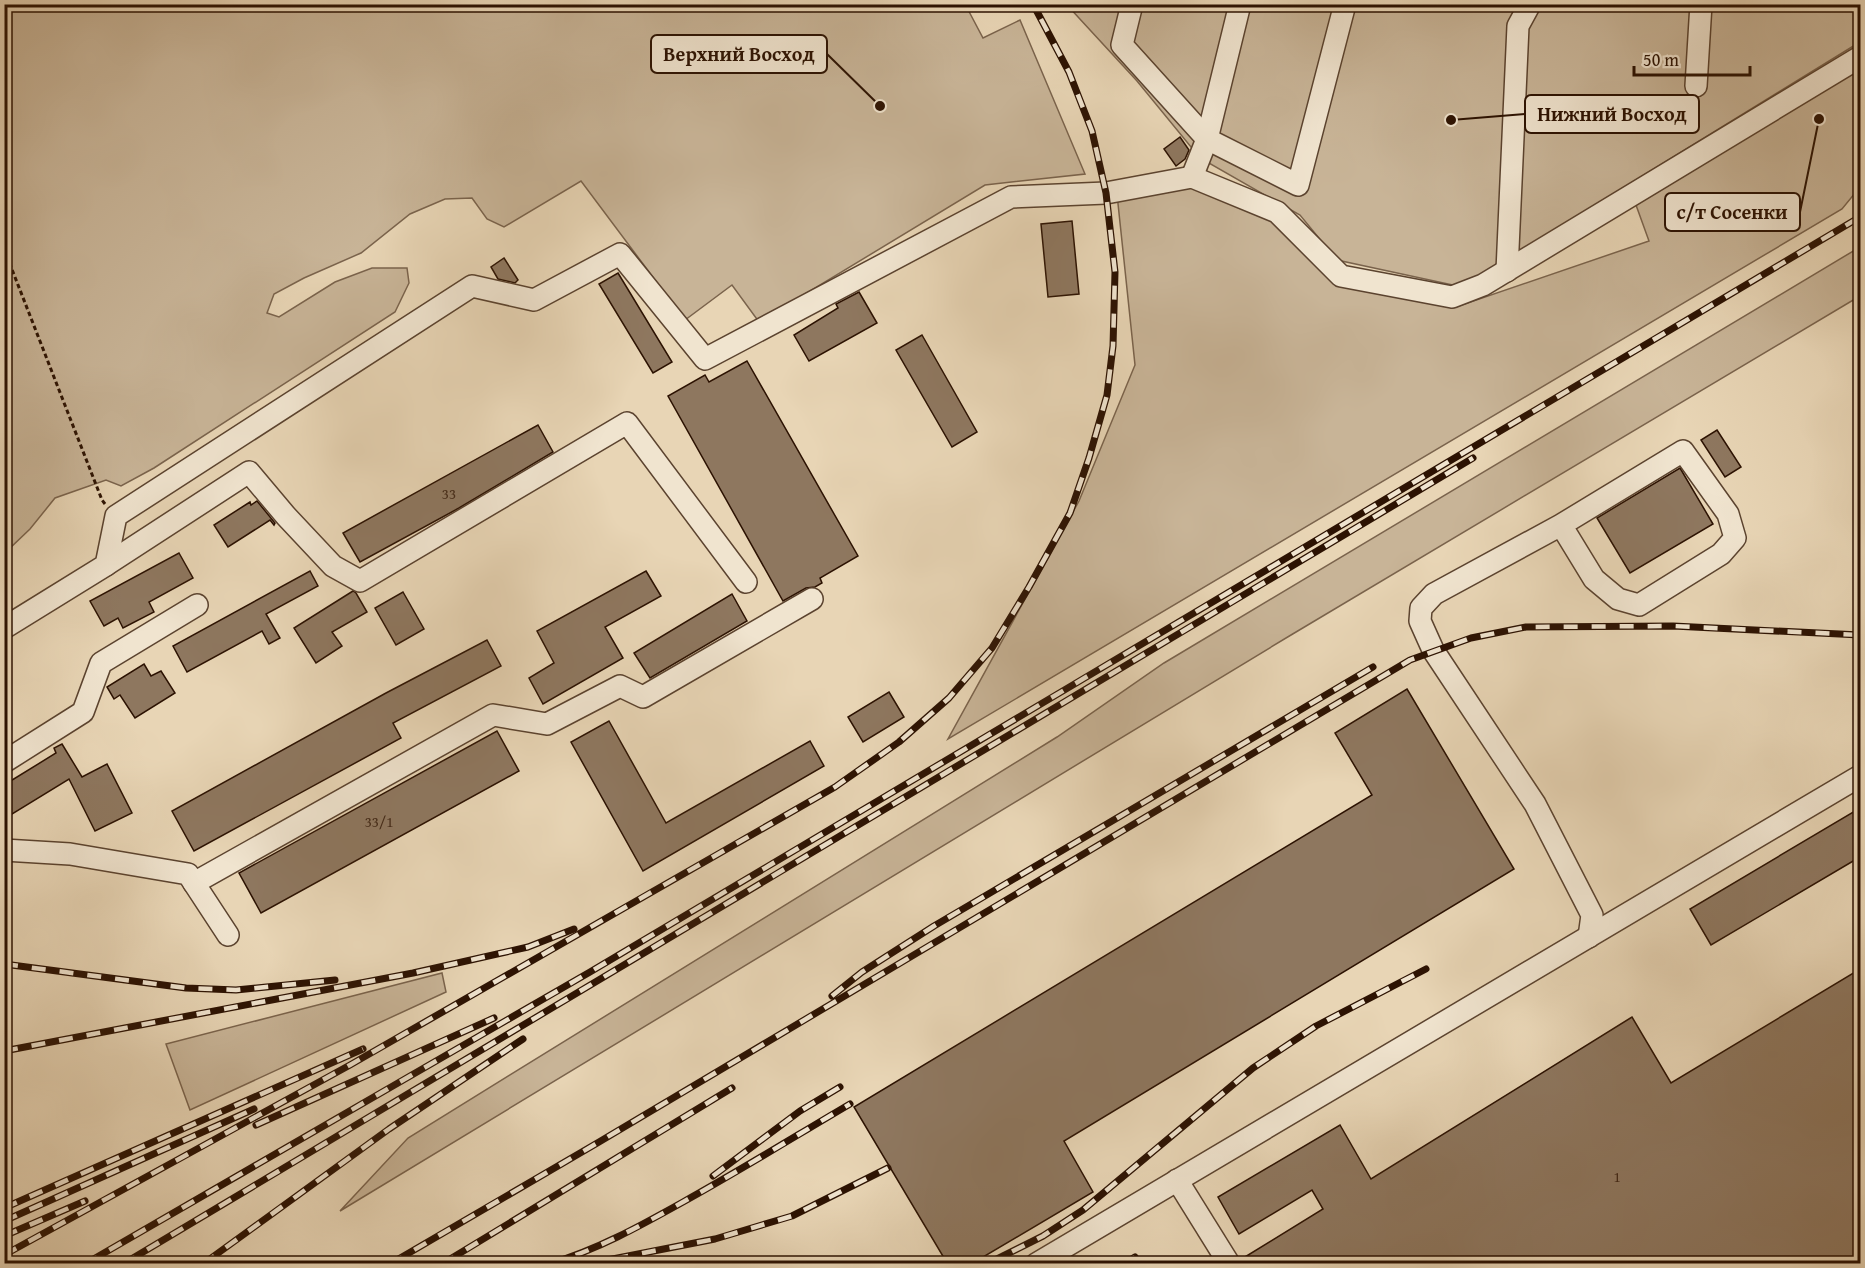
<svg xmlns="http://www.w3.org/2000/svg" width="1865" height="1268" font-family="'Gentium Book Plus',serif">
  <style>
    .green { fill: #c8b497; stroke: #7a634c; stroke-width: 1.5 }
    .building { fill: #8e775f; stroke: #2c1202; stroke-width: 1.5 }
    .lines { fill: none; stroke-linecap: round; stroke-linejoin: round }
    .minor-casing { stroke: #5b432f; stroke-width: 24 }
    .path { stroke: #2c1202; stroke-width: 3; stroke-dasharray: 4.5 3; stroke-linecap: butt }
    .minor { stroke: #f0e4cf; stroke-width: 21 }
    .rail-casing { stroke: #2c1202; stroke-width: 7 }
    .rail { stroke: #f0e4cf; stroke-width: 4.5; stroke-dasharray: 14; stroke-linecap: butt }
    .labels { text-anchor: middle; stroke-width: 6; stroke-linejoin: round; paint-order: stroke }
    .number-label { font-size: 15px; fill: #442b19 }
    .leader { fill: none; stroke: #2c1202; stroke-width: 2 }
    .callout-dot { fill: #2c1202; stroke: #f0e4cf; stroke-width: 2 }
    .callout { fill: #f0e4cf; stroke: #2c1202; stroke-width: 2 }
    .callout-label { font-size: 20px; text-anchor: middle; font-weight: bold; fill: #2c1202 }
  </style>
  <rect width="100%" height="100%" fill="#e8d5b5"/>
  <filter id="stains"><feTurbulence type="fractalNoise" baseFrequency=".00333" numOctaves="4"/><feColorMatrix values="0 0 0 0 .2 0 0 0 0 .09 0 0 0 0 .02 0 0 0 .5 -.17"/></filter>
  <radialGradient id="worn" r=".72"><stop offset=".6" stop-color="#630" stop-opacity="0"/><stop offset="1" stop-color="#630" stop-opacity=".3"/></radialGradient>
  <!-- green -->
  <g class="green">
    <path d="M 965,4 L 983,38 L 1020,20 L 1085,174 L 985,185 L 759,322 L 732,285 L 685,320 L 581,181 L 504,227 L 487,219 L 472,198 L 445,199 L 410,214 L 361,253 L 304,278 L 274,294 L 267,313 L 279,317 L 335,282 L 372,268 L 407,268 L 409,283 L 395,312 L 154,468 L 121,486 L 106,480 L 55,498 L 30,529 L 7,551 L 5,558 L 5,5 Z"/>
    <path d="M 1860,4 L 1860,42 L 1462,287 L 1337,260 L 1300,215 L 1200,158 L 1137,81 L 1067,5 Z"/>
    <path d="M 1860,69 L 1860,187 L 1842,209 L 948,739 L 1079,501 L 1135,365 L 1117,194 L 1190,181 L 1273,219 L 1337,283 L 1453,308 L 1649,241 L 1636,205 Z"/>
    <path d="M 1860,247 L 1860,296 L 1291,635 L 340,1211 L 408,1138 L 1057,737 L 1164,663 Z"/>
    <path d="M 442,973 L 446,992 L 190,1110 L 166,1044 Z"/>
  </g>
  <!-- building -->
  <g class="building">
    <path d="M 1180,137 L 1189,150 L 1185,159 L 1176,166 L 1164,149 Z"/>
    <path d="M 1072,221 L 1079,294 L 1048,297 L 1041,224 Z"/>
    <path d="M 504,258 L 518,280 L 515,283 L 498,279 L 491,267 Z"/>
    <path d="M 618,273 L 672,362 L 653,373 L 599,284 Z"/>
    <path d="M 859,292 L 877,323 L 809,361 L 794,335 L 838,308 L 836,304 Z"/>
    <path d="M 922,335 L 977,432 L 952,447 L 896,350 Z"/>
    <path d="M 747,361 L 858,556 L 820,578 L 822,583 L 815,587 L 806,588 L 783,601 L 668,396 L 705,375 L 709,382 Z"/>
    <path d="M 538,425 L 553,452 L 459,508 L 360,562 L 343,533 Z"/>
    <path d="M 1717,430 L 1741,467 L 1725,477 L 1701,440 Z"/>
    <path d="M 1680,468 L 1713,524 L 1630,573 L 1597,518 Z"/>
    <path d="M 257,501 L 275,523 L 274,525 L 270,520 L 228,547 L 214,525 L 250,502 L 251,505 Z"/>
    <path d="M 179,553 L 193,578 L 149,602 L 154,612 L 123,628 L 118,618 L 104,626 L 90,601 Z"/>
    <path d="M 310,571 L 318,586 L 266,614 L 280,638 L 269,644 L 262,631 L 187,672 L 173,646 Z"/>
    <path d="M 646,571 L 661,596 L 605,627 L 623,658 L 543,704 L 529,678 L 554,663 L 537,631 Z"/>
    <path d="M 353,591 L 356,593 L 367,612 L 332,632 L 342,646 L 316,663 L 294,628 Z"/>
    <path d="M 403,592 L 424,629 L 396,645 L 375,608 Z"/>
    <path d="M 732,594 L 747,621 L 650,678 L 634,653 Z"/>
    <path d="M 487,640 L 501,666 L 393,723 L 401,738 L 194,851 L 172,811 L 386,693 Z"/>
    <path d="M 144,664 L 151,676 L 161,671 L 175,693 L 135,718 L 120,695 L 114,699 L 107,687 Z"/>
    <path d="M 1407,689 L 1514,869 L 1064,1141 L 1093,1192 L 973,1263 L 947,1263 L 854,1107 L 1372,795 L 1335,733 Z"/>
    <path d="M 889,692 L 904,717 L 863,742 L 848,717 Z"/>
    <path d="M 609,721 L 666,823 L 810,741 L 824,766 L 643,871 L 571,742 Z"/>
    <path d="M 497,731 L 519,771 L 261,913 L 239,873 Z"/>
    <path d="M 62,744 L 82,777 L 107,764 L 132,813 L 95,831 L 69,779 L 4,819 L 4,785 L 56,753 L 54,748 Z"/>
    <path d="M 1860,808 L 1860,857 L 1711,945 L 1690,909 Z"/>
    <path d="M 1860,969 L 1860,1263 L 1240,1263 L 1240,1260 L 1323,1209 L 1312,1190 L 1239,1234 L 1218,1197 L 1340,1125 L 1371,1179 L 1632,1017 L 1671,1083 Z"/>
  </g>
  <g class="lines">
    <!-- minor casing -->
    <g class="minor-casing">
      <g id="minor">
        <path d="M 1132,4 L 1122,45 L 1207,139 L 1192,177"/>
        <path d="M 1240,4 L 1207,139 L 1298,185 L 1345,4"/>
        <path d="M 1696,86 L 1701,4"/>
        <path d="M 1507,271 L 1518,26 L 1530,4"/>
        <path d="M 1561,525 L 1683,451 L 1728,514 L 1735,538 L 1721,554 L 1639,605 L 1618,599 L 1594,579 L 1561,525 L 1434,594 L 1421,608 L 1420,621 L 1433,650 L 1535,804 L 1592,915 L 1589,937"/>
        <path d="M 106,565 L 249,472 L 286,516 L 333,566 L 360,581 L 627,423 L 746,582"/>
        <path d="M 4,628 L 106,565 L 116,516 L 472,286 L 534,300 L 620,254 L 705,359 L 1011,197 L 1106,193 L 1192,177 L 1277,212 L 1341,276 L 1452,297 L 1483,285 L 1860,57"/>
        <path d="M 4,762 L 83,712 L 101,663 L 197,605"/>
        <path d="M 4,850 L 70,854 L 188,874 L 228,935"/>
        <path d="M 194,883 L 493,715 L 547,724 L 620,686 L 643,697 L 812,599"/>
        <path d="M 1177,1180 L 1228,1262"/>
        <path d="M 1036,1264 L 1860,776"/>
      </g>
    </g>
    <!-- path -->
    <path class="path" d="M 4,249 L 102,500 L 105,504"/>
    <!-- minor -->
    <use href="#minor" class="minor"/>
    <!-- rail casing -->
    <g class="rail-casing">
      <g id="rail">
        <path d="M 4,964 L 186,988 L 236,990 L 335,980"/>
        <path d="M 832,996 L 862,972 L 934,926 L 1373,667"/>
        <path d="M 4,1051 L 413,973 L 528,947 L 574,929"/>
        <path d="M 256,1125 L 494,1018"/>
        <path d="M 713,1176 L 800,1111 L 840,1087"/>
        <path d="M 4,1208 L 363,1049"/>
        <path d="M 4,1221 L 254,1109"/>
        <path d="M 4,1236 L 85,1201"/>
        <path d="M 4,1255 L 350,1065 L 835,787 L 899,742 L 949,698 L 992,648 L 1029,587 L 1070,513 L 1089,458 L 1107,395 L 1113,346 L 1115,272 L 1106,193 L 1092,131 L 1069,72 L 1033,4"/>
        <path d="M 85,1264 L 590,972 L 1860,217"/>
        <path d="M 123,1264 L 1473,458"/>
        <path d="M 203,1264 L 389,1129 L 523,1039"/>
        <path d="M 390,1264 L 599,1142 L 1410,660 L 1471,638 L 1526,627 L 1673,626 L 1860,635"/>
        <path d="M 442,1264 L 732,1088"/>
        <path d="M 549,1264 C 597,1250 640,1226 683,1202 C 739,1171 794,1137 850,1104"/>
        <path d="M 587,1264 L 715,1239 L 792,1216 L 888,1168"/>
        <path d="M 987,1264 L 1043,1236 L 1083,1210 L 1253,1068 L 1316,1026 L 1426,969"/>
        <path d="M 1124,1264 L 1135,1257"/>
      </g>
    </g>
    <!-- rail -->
    <use href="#rail" class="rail"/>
  </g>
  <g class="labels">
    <!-- number labels -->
    <g class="number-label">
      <text x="449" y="499">33</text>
      <text x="379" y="827">33/1</text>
      <text x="1617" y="1182">1</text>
    </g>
  </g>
  <!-- callouts -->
  <path class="leader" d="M880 106L827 54M1451 120L1525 114M1819 119L1800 212"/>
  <g class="callout-dot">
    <circle cx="880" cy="106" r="6"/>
    <circle cx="1451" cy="120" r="6"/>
    <circle cx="1819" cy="119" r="6"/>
  </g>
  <g class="callout">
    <rect x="651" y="35" width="176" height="38" rx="6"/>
    <rect x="1525" y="95" width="174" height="38" rx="6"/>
    <rect x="1665" y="193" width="135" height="38" rx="6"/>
  </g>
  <g class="callout-label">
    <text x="739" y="61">Верхний Восход</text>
    <text x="1612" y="121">Нижний Восход</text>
    <text x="1732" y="219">с/т Сосенки</text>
  </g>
  <!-- margin -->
  <rect width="1865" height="1268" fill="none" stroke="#e8d5b5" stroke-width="24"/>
  <rect x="6" y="6" width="1853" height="1256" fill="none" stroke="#2c1202" stroke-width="3"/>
  <rect x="12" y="12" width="1841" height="1244" fill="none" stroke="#2c1202" stroke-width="1.5"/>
  <!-- scale -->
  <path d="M1634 66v9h116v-9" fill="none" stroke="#2c1202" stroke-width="3"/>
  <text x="1643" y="66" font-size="18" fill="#2c1202" stroke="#f0e4cf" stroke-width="4.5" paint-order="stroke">50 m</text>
  <rect width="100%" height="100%" filter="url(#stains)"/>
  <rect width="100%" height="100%" fill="url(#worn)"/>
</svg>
